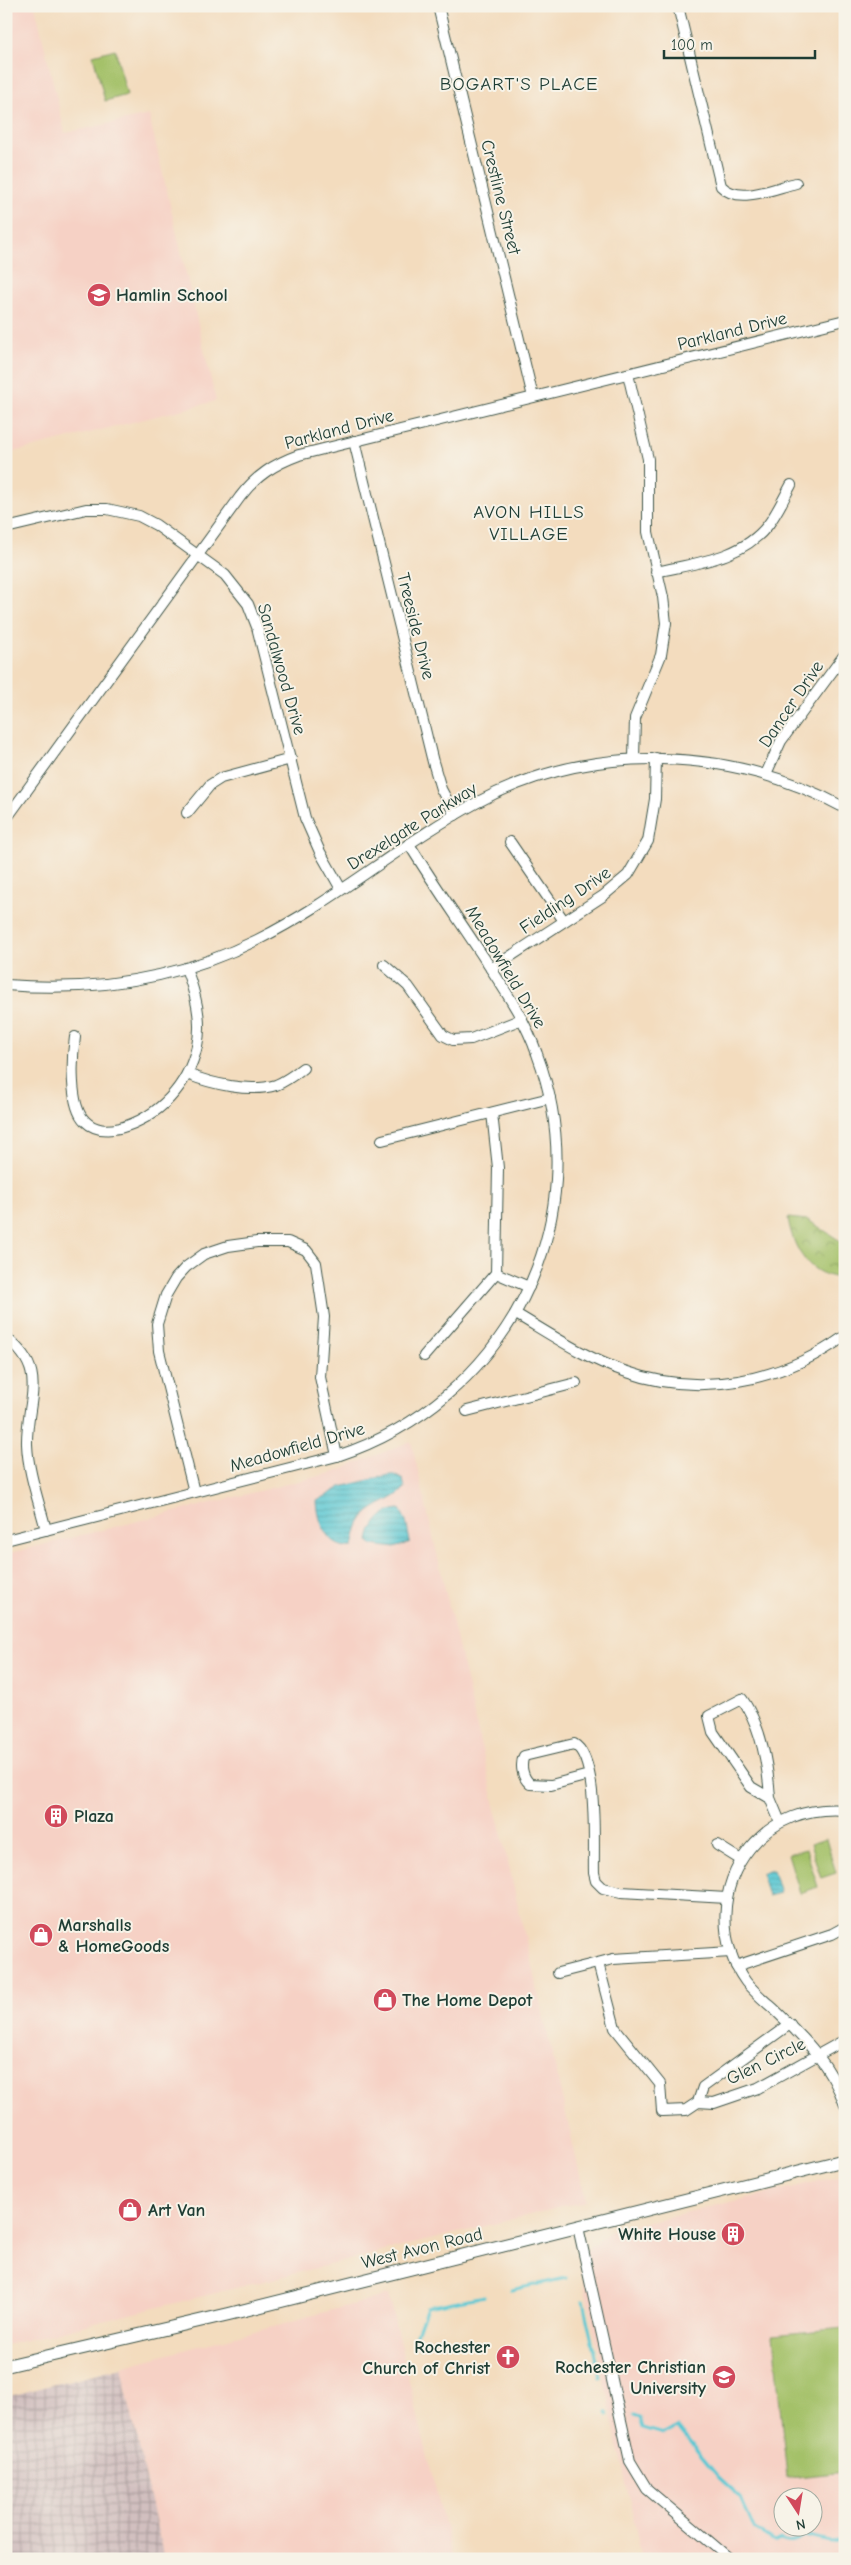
<svg xmlns="http://www.w3.org/2000/svg" width="851" height="2565" font-family="'Comic Neue',sans-serif">
  <style>
    .built { fill: #f6d1c5; fill-rule: evenodd }
    .industrial { fill: url(#industrial-grid) }
    .park { fill: url(#park-crowns); stroke: #627f4e }
    .pitch { fill: #a4c169; stroke: #627f4e }
    .water { fill: url(#water-rules); stroke: #3d8284 }
    .lines { fill: none; stroke-linecap: round; stroke-linejoin: round }
    .stream { stroke: #5bc8d3; stroke-width: 3 }
    .minor-casing { stroke: #3f5549; stroke-width: 12 }
    .major-casing { stroke: #3f5549; stroke-width: 14 }
    .minor { stroke: #fff; stroke-width: 10 }
    .major { stroke: #fff; stroke-width: 12 }
    .labels { text-anchor: middle; stroke-width: 4; stroke-linejoin: round; paint-order: stroke }
    .street-label { font-size: 18px; fill: #1f3d34; stroke: #f7f3e8 }
    .poi-label { font-size: 18px; font-weight: bold; fill: #1f3d34; stroke: #f7f3e8; text-anchor: start }
    .neighbourhood-label { font-size: 19px; letter-spacing: 1px; fill: #1f3d34; stroke: #f7f3e8 }
  </style>
  <defs>
    <pattern id="industrial-grid" width="8" height="8" patternUnits="userSpaceOnUse" patternTransform="scale(1.25)"><rect width="8" height="8" fill="#d1bfbf"/><path d="M0 4h8M4 0v8" fill="none" stroke="#a99c9c"/></pattern>
    <pattern id="park-crowns" width="20" height="18" patternUnits="userSpaceOnUse" patternTransform="scale(1.25)"><rect width="20" height="18" fill="#a4c169"/><path d="M2 6a3 3 0 1 1 6 0M12 15a3 3 0 1 1 6 0" fill="none" stroke="#859e57"/></pattern>
    <pattern id="water-rules" width="6" height="5" patternUnits="userSpaceOnUse" patternTransform="scale(1.25)"><rect width="6" height="5" fill="#5bc8d3"/><path d="M0 2.5h6" fill="none" stroke="#4ba4ac"/></pattern>
  </defs>
  <rect width="100%" height="100%" fill="#f7f3e8"/>
  <filter id="ink" filterUnits="userSpaceOnUse"><feTurbulence type="fractalNoise" baseFrequency=".02" numOctaves="2"/><feDisplacementMap in="SourceGraphic" scale="10" xChannelSelector="R" yChannelSelector="G"/><feConvolveMatrix kernelMatrix="1 2 1 2 8 2 1 2 1" color-interpolation-filters="sRGB"/></filter>
  <filter id="wash" filterUnits="userSpaceOnUse"><feTurbulence type="fractalNoise" baseFrequency=".0096" numOctaves="4" result="noise"/><feDisplacementMap in="SourceGraphic" scale="20" xChannelSelector="R" yChannelSelector="G"/><feGaussianBlur stdDeviation="1.12" result="paint"/><feColorMatrix in="noise" values="0 0 0 0 0 0 0 0 0 0 0 0 0 0 0 0 0 1.4 0 .05"/><feComposite in="paint" operator="in"/></filter>
  <g filter="url(#wash)">
    <rect width="100%" height="100%" fill="#f3dcbe"/>
    <!-- built -->
    <g class="built">
      <path d="M 6,6 L 35,6 L 65,133 L 149,115 L 216,401 L 6,454 Z"/>
      <path d="M 411,1441 L 586,2201 L 6,2345 L 6,1554 L 335,1472 Z"/>
      <path d="M 845,2175 L 845,2559 L 642,2559 L 578,2257 L 612,2230 ZM 784,2498 L 814,2498 L 814,2528 L 784,2528 Z"/>
      <path d="M 388,2295 L 453,2559 L 164,2559 L 121,2367 Z"/>
    </g>
    <!-- industrial -->
    <path class="industrial" d="M 121,2367 L 164,2559 L 6,2559 L 6,2397 Z"/>
    <!-- park -->
    <path class="park" d="M 788,1218 L 808,1220 L 845,1244 L 845,1278 C 810,1278 793,1250 788,1218 Z"/>
    <!-- pitch -->
    <g class="pitch">
      <path d="M 115,49 L 127,95 L 105,101 L 93,55 Z"/>
      <path d="M 826,1839 L 836,1873 L 821,1878 L 810,1844 Z"/>
      <path d="M 806,1849 L 818,1887 L 800,1893 L 788,1854 Z"/>
      <path d="M 845,2328 L 845,2472 L 787,2478 L 773,2335 Z"/>
    </g>
    <!-- water -->
    <g class="water">
      <path d="M 389,1475 L 395,1475 L 403,1480 L 405,1488 C 392,1503 368,1505 359,1524 C 356,1530 355,1539 353,1547 C 328,1550 318,1522 317,1501 L 341,1487 Z"/>
      <path d="M 400,1509 L 406,1521 L 410,1542 L 395,1548 L 372,1545 L 369,1541 C 371,1525 383,1510 400,1509 Z"/>
      <path d="M 773,1870 L 780,1893 L 768,1896 L 761,1873 Z"/>
    </g>
    <g class="lines">
      <!-- stream -->
      <g class="stream">
        <path d="M 511,2290 L 566,2278"/>
        <path d="M 583,2301 L 600,2378"/>
        <path d="M 419,2348 L 417,2333 L 427,2307 L 484,2296"/>
        <path d="M 607,2412 L 608,2415"/>
        <path d="M 634,2416 L 640,2418 L 643,2428 L 664,2434 L 677,2427 L 679,2429 L 720,2479 L 741,2498 L 755,2530 L 774,2542 L 780,2539 C 790,2544 796,2541 805,2536 L 830,2542 L 845,2540"/>
      </g>
    </g>
  </g>
  <g filter="url(#ink)">
    <g class="lines">
      <!-- minor casing -->
      <g class="minor-casing">
        <g id="minor">
          <path d="M 438,6 L 533,397"/>
          <path d="M 678,6 L 721,186 C 739,205 774,188 796,183"/>
          <path d="M 628,374 L 648,459 L 648,532 L 663,597 L 666,623 L 661,655 L 635,718 L 634,759"/>
          <path d="M 354,441 L 433,762 L 441,789 L 455,815"/>
          <path d="M 6,528 L 86,509 L 107,509 L 139,516 L 156,525 L 225,575 L 248,604 L 257,627 L 305,818 L 320,852 L 341,889"/>
          <path d="M 656,572 C 695,563 742,559 768,525 C 777,513 784,498 791,485"/>
          <path d="M 766,774 L 781,741 L 845,654"/>
          <path d="M 187,813 L 210,785 L 221,778 L 291,759"/>
          <path d="M 6,819 L 240,497 C 256,476 274,464 299,455 L 845,320"/>
          <path d="M 510,842 L 564,921"/>
          <path d="M 384,965 L 408,986 L 443,1035 L 453,1040 L 471,1039 L 522,1019"/>
          <path d="M 491,969 L 603,896 L 628,875 L 648,841 L 655,799 L 656,758"/>
          <path d="M 6,985 C 93,992 179,979 257,940 C 334,902 400,844 476,803 C 591,741 731,746 845,808"/>
          <path d="M 75,1037 C 72,1057 69,1106 85,1121 C 95,1131 107,1131 120,1128 C 159,1117 188,1086 197,1046 C 203,1020 195,993 186,968"/>
          <path d="M 187,1074 C 212,1084 250,1093 276,1085 C 286,1081 294,1075 303,1068"/>
          <path d="M 382,1140 L 550,1098"/>
          <path d="M 496,1273 L 529,1287"/>
          <path d="M 516,1314 C 550,1334 585,1358 624,1371 C 699,1398 781,1382 845,1336"/>
          <path d="M 6,1338 C 50,1371 26,1400 27,1444 C 28,1472 39,1502 46,1530"/>
          <path d="M 424,1356 L 496,1273 L 498,1168 L 492,1113"/>
          <path d="M 467,1411 L 576,1383"/>
          <path d="M 194,1492 L 159,1351 L 157,1324 L 166,1295 L 176,1278 L 186,1267 L 204,1254 L 228,1246 L 257,1242 L 288,1242 L 306,1250 L 316,1263 L 324,1317 L 320,1377 L 337,1456"/>
          <path d="M 6,1540 L 337,1456 C 505,1401 600,1223 537,1054 C 525,1019 504,989 484,958 C 459,920 433,883 409,844"/>
          <path d="M 589,1775 L 551,1785 L 530,1784 C 522,1777 520,1765 524,1756 L 574,1744 C 599,1758 593,1846 594,1873 L 596,1881 L 603,1888 L 621,1892 L 727,1898"/>
          <path d="M 770,1798 C 768,1766 761,1726 742,1699 L 709,1716 L 713,1732 L 751,1787 L 770,1798 L 780,1822"/>
          <path d="M 845,1810 C 808,1807 774,1819 750,1848 C 719,1886 717,1942 746,1982 C 755,1993 766,2002 776,2011 C 806,2040 831,2065 845,2105"/>
          <path d="M 717,1845 L 741,1860"/>
          <path d="M 598,1963 L 615,2028 L 660,2084 L 662,2111 L 686,2110 L 698,2102 L 714,2103 L 758,2088 L 845,2040"/>
          <path d="M 736,1966 L 832,1934 L 845,1927"/>
          <path d="M 558,1973 L 613,1959 L 731,1952"/>
          <path d="M 698,2102 L 703,2087 L 790,2024"/>
          <path d="M 578,2227 L 630,2461 L 647,2489 L 730,2559"/>
        </g>
      </g>
      <!-- major casing -->
      <g class="major-casing">
        <path id="major" d="M 6,2366 L 229,2314 L 845,2160"/>
      </g>
      <!-- minor -->
      <use href="#minor" class="minor"/>
      <!-- major -->
      <use href="#major" class="major"/>
    </g>
  </g>
  <!-- icons -->
  <defs>
    <g id="school-disc" transform="scale(1.25)"><circle r="9.5" fill="#d1495b" stroke="#f7f3e8"/><path d="M0-5L7-2L0 1L-7-2ZM-4 1L0 2.5L4 1V4Q0 6-4 4Z" fill="#fff"/></g>
    <g id="building-disc" transform="scale(1.25)"><circle r="9.5" fill="#d1495b" stroke="#f7f3e8"/><path d="M-4-6H4V6H1V3H-1V6H-4ZM-2.5-4.3h1.7v1.8h-1.7ZM.8-4.3h1.7v1.8H.8ZM-2.5-1h1.7V.8h-1.7ZM.8-1h1.7V.8H.8Z" fill="#fff"/></g>
    <g id="shop-disc" transform="scale(1.25)"><circle r="9.5" fill="#d1495b" stroke="#f7f3e8"/><path d="M-5-2.5h2.3a2.7 3.5 0 0 1 5.4 0H5L5.5 6h-11ZM-1.5-2.5h3a1.5 2.3 0 0 0-3 0Z" fill="#fff"/></g>
    <g id="church-disc" transform="scale(1.25)"><circle r="9.5" fill="#d1495b" stroke="#f7f3e8"/><path d="M-1.2-6h2.4v3.5h3.3v2.4h-3.3V6h-2.4V-.1h-3.3v-2.4h3.3Z" fill="#fff"/></g>
    <g id="university-disc" transform="scale(1.25)"><circle r="9.5" fill="#d1495b" stroke="#f7f3e8"/><path d="M0-5L7-2L0 1L-7-2ZM-4 1L0 2.5L4 1V4Q0 6-4 4Z" fill="#fff"/></g>
  </defs>
  <g fill-rule="evenodd">
    <use href="#school-disc" x="99" y="295"/>
    <use href="#building-disc" x="56" y="1816"/>
    <use href="#shop-disc" x="41" y="1935"/>
    <use href="#shop-disc" x="385" y="2000"/>
    <use href="#shop-disc" x="130" y="2210"/>
    <use href="#building-disc" x="733" y="2234"/>
    <use href="#church-disc" x="508" y="2357"/>
    <use href="#university-disc" x="724" y="2377"/>
  </g>
  <g class="labels">
    <!-- street labels -->
    <g class="street-label">
      <text transform="translate(501 197) rotate(76)" y="6">Crestline Street</text>
      <text transform="translate(732 331) rotate(-14)" y="6">Parkland Drive</text>
      <text transform="translate(339 429) rotate(-15)" y="6">Parkland Drive</text>
      <text transform="translate(416 626) rotate(76)" y="6">Treeside Drive</text>
      <text transform="translate(282 669) rotate(74)" y="6">Sandalwood Drive</text>
      <text transform="translate(791 704) rotate(-56)" y="6">Dancer Drive</text>
      <text transform="translate(412 826) rotate(-32)" y="6">Drexelgate Parkway</text>
      <text transform="translate(565 900) rotate(-34)" y="6">Fielding Drive</text>
      <text transform="translate(506 967) rotate(59)" y="6">Meadowfield Drive</text>
      <text transform="translate(297 1447) rotate(-16)" y="6">Meadowfield Drive</text>
      <text transform="translate(766 2061) rotate(-26)" y="6">Glen Circle</text>
      <text transform="translate(422 2248) rotate(-14)" y="6">West Avon Road</text>
    </g>
    <!-- poi labels -->
    <g class="poi-label">
      <text x="116" y="301">Hamlin School</text>
      <text x="74" y="1822">Plaza</text>
      <text x="58" y="1931">Marshalls<tspan x="58" dy="21">&amp; HomeGoods</tspan></text>
      <text x="402" y="2006">The Home Depot</text>
      <text x="148" y="2216">Art Van</text>
      <text x="716" y="2240" text-anchor="end">White House</text>
      <text x="490" y="2353" text-anchor="end">Rochester<tspan x="490" dy="21">Church of Christ</tspan></text>
      <text x="706" y="2373" text-anchor="end">Rochester Christian<tspan x="706" dy="21">University</tspan></text>
    </g>
    <!-- neighbourhood labels -->
    <g class="neighbourhood-label">
      <text x="519" y="90">BOGART'S PLACE</text>
      <text x="529" y="518">AVON HILLS<tspan x="529" dy="22">VILLAGE</tspan></text>
    </g>
  </g>
  <!-- margin -->
  <rect width="851" height="2565" fill="none" stroke="#f7f3e8" stroke-width="25"/>
  <!-- north arrow -->
  <g transform="translate(798 2512) rotate(168)"><circle r="24" fill="#f7f3e8" stroke="#a1aaa0"/>
  <path d="M0-4L9 19L0 12L-9 19Z" fill="#d1495b"/>
  <text y="-8" font-size="14" font-weight="bold" text-anchor="middle" fill="#1f3d34">N</text>
  </g>
  <!-- scale -->
  <path d="M664 50v8h151v-8" fill="none" stroke="#1f3d34" stroke-width="2.5"/>
  <text x="671" y="50" font-size="15" fill="#1f3d34" stroke="#f7f3e8" stroke-width="4" paint-order="stroke">100 m</text>
</svg>
